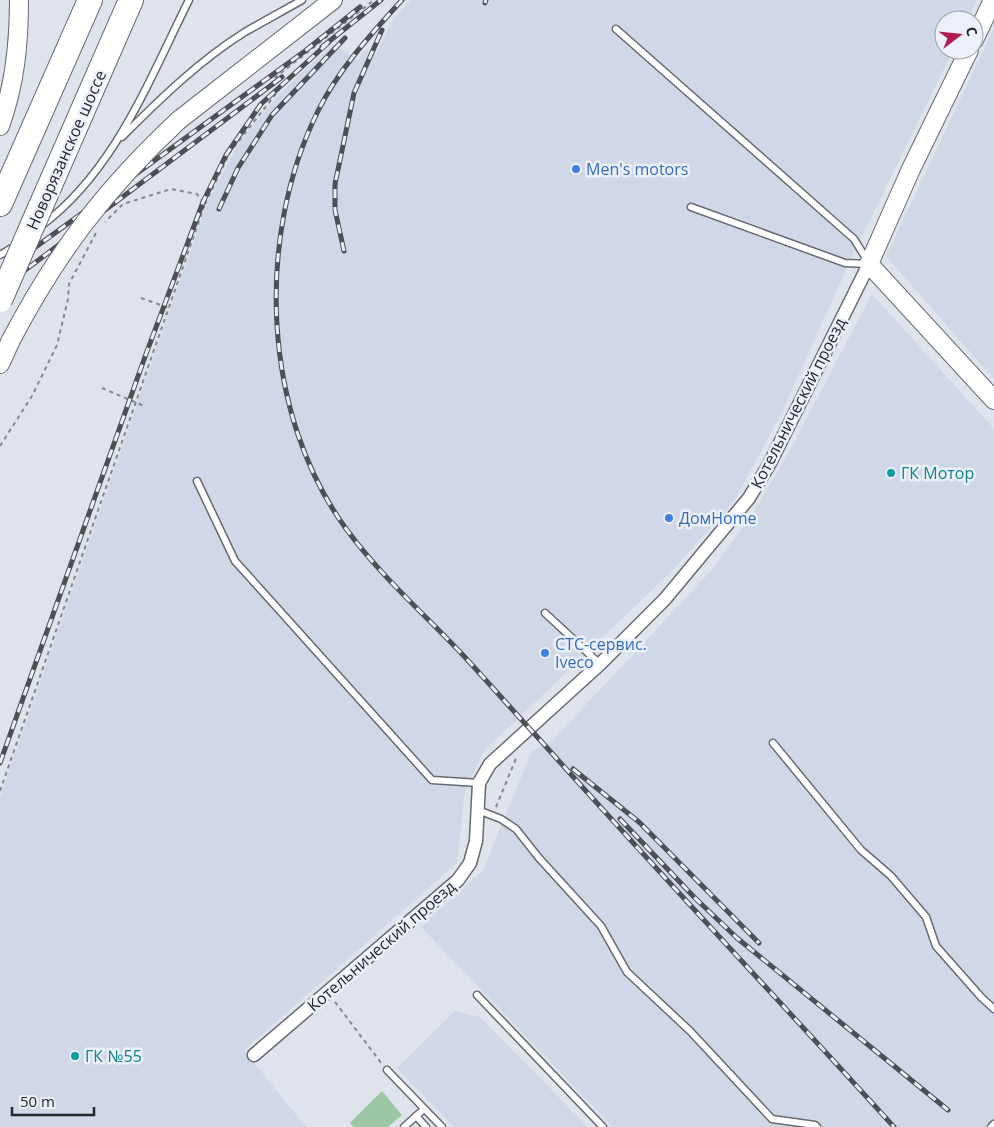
<svg xmlns="http://www.w3.org/2000/svg" width="994" height="1127" font-family="'Open Sans',sans-serif">
  <style>
    .built { fill: #d0d7e6 }
    .green { fill: #9bc8a3 }
    .lines { fill: none; stroke-linecap: round; stroke-linejoin: round }
    .lane-casing { stroke: #676a72; stroke-width: 9 }
    .street-casing { stroke: #676a72; stroke-width: 15 }
    .secondary-casing { stroke: #676a72; stroke-width: 20 }
    .highway-casing { stroke: #676a72; stroke-width: 26 }
    .path { stroke: #84878d; stroke-width: 2; stroke-dasharray: 4 4; stroke-linecap: butt }
    .lane { stroke: #fff; stroke-width: 6 }
    .street { stroke: #fff; stroke-width: 12 }
    .secondary { stroke: #fff; stroke-width: 18 }
    .highway { stroke: #fff; stroke-width: 24 }
    .rail-casing { stroke: #4c4f53; stroke-width: 5 }
    .rail { stroke: #ecf0f9; stroke-width: 3; stroke-dasharray: 9; stroke-linecap: butt }
    .secondary-bridge-casing { stroke: #676a72; stroke-width: 20; stroke-linecap: butt }
    .highway-bridge-casing { stroke: #676a72; stroke-width: 26; stroke-linecap: butt }
    .secondary-bridge { stroke: #fff; stroke-width: 18 }
    .highway-bridge { stroke: #fff; stroke-width: 24 }
    .shop-dot { fill: #3f7fe0; stroke: #ecf0f9; stroke-width: 2 }
    .culture-dot { fill: #0f9aa8; stroke: #ecf0f9; stroke-width: 2 }
    .labels { text-anchor: middle; stroke-width: 5; stroke-linejoin: round; paint-order: stroke }
    .street-label { font-size: 16px; fill: #242629; stroke: #ecf0f9 }
    .shop-label { font-size: 16px; fill: #366cbe; stroke: #ecf0f9; text-anchor: start }
    .culture-label { font-size: 16px; fill: #0d838f; stroke: #ecf0f9; text-anchor: start }
  </style>
  <rect width="100%" height="100%" fill="#dfe3eb"/>
  <!-- built -->
  <g class="built">
    <path d="M 411,0 L 977,0 L 967,20 L 944,20 L 944,50 L 953,50 L 853,255 L 781,414 L 735,500 L 670,573 L 484,751 L 465,791 L 457,863 L 244,1050 L 306,1127 L 0,1127 L 0,797 L 208,201 L 240,141 L 282,91 L 333,44 L 358,60 L 365,50 L 376,54 L 394,18 Z"/>
    <path d="M 994,28 L 994,379 L 886,256 Z"/>
    <path d="M 872,294 L 994,429 L 994,1127 L 613,1127 L 421,927 L 483,870 L 532,751 L 553,740 L 710,572 L 755,510 L 796,439 Z"/>
    <path d="M 455,1011 L 480,1017 L 588,1127 L 454,1127 L 397,1068 Z"/>
  </g>
  <!-- green -->
  <path class="green" d="M 382,1091 L 402,1115 L 388,1127 L 354,1127 L 350,1123 Z"/>
  <g class="lines">
    <!-- lane casing -->
    <g class="lane-casing">
      <g id="lane">
        <path d="M 616,29 L 854,239 L 867,260"/>
        <path d="M 122,137 C 160,99 200,60 245,32 C 264,21 283,11 302,0"/>
        <path d="M 691,207 L 845,263 L 869,264"/>
        <path d="M 41,226 C 115,171 149,80 189,0"/>
        <path d="M 0,255 L 15,246"/>
        <path d="M 197,481 L 235,561 L 432,780 L 479,783"/>
        <path d="M 545,613 L 600,664"/>
        <path d="M 773,743 L 861,850 L 891,876 L 926,917 L 936,946 L 981,997 L 994,1009"/>
        <path d="M 478,810 L 501,819 L 516,829 L 539,858 L 601,926 L 627,972 L 690,1031 L 772,1119 L 815,1125 L 817,1127"/>
        <path d="M 477,995 L 603,1127"/>
        <path d="M 387,1070 L 442,1127"/>
        <path d="M 416,1116 L 426,1127"/>
        <path d="M 404,1127 L 424,1109"/>
        <path d="M 991,1127 L 994,1124"/>
      </g>
    </g>
    <!-- street casing -->
    <g class="street-casing">
      <path id="street" d="M 254,1055 L 458,880 L 470,863 L 476,841 L 479,783 L 490,764 L 600,664 L 665,599 L 749,498 L 770,463 L 869,264"/>
    </g>
    <!-- secondary casing -->
    <g class="secondary-casing">
      <g id="secondary">
        <path d="M 974,40 L 993,0"/>
        <path d="M 969,50 L 911,169 L 869,264 L 994,400"/>
        <path d="M 179,120 L 333,0"/>
        <path d="M 0,126 C 15,85 19,44 19,0"/>
        <path d="M 0,364 L 11,340"/>
      </g>
    </g>
    <!-- highway casing -->
    <g class="highway-casing">
      <g id="highway">
        <path d="M 0,204 L 90,0"/>
        <path d="M 40,208 L 131,0"/>
      </g>
    </g>
    <!-- path -->
    <g class="path">
      <path d="M 205,204 L 230,152 L 279,90 L 272,80 L 374,0"/>
      <path d="M 141,298 L 169,308"/>
      <path d="M 102,388 L 144,406"/>
      <path d="M 0,446 L 32,396 L 57,345 L 68,299 L 69,284 L 97,231"/>
      <path d="M 0,791 L 205,204 L 197,194 L 171,189 L 123,204 L 105,222"/>
      <path d="M 496,807 L 517,756"/>
      <path d="M 335,1002 L 382,1064"/>
    </g>
    <!-- lane -->
    <use href="#lane" class="lane"/>
    <!-- street -->
    <use href="#street" class="street"/>
    <!-- secondary -->
    <use href="#secondary" class="secondary"/>
    <!-- highway -->
    <use href="#highway" class="highway"/>
    <!-- rail casing -->
    <g class="rail-casing">
      <g id="rail">
        <path d="M 402,0 C 372,33 338,70 318,111 C 255,238 262,415 347,530 C 380,575 423,613 461,653 C 488,682 514,712 541,741 C 657,871 777,998 894,1127"/>
        <path d="M 485,3 L 486,0"/>
        <path d="M 322,47 L 381,0"/>
        <path d="M 219,209 L 238,168 L 272,115 L 345,38"/>
        <path d="M 344,251 L 335,210 L 335,184 L 354,93 L 382,30"/>
        <path d="M 0,273 L 305,51 L 360,7"/>
        <path d="M 0,289 L 282,77"/>
        <path d="M 0,763 L 146,354 L 203,202 L 226,155 L 261,104 L 328,43"/>
        <path d="M 573,769 L 639,822 L 759,943"/>
        <path d="M 620,819 L 694,897 L 737,938 L 948,1110"/>
      </g>
    </g>
    <!-- rail -->
    <use href="#rail" class="rail"/>
    <!-- secondary-bridge casing -->
    <g class="secondary-bridge-casing">
      <path id="secondary-bridge" d="M 11,340 C 57,252 106,188 179,120"/>
    </g>
    <!-- highway-bridge casing -->
    <g class="highway-bridge-casing">
      <path id="highway-bridge" d="M 0,300 L 40,208"/>
    </g>
    <!-- secondary-bridge -->
    <use href="#secondary-bridge" class="secondary-bridge"/>
    <!-- highway-bridge -->
    <use href="#highway-bridge" class="highway-bridge"/>
  </g>
  <!-- markers -->
  <g class="shop-dot">
    <circle cx="576" cy="169" r="5"/>
    <circle cx="669" cy="518" r="5"/>
    <circle cx="545" cy="653" r="5"/>
  </g>
  <g class="culture-dot">
    <circle cx="891" cy="473" r="5"/>
    <circle cx="75" cy="1056" r="5"/>
  </g>
  <g class="labels">
    <!-- street labels -->
    <g class="street-label">
      <text transform="translate(66 150) rotate(-66)" y="6">Новорязанское шоссе</text>
      <text transform="translate(798 403) rotate(-63)" y="6">Котельнический проезд</text>
      <text transform="translate(381 946) rotate(-41)" y="6">Котельнический проезд</text>
    </g>
    <!-- shop labels -->
    <g class="shop-label">
      <text x="586" y="175">Men's motors</text>
      <text x="679" y="524">ДомHome</text>
      <text x="555" y="650">СТС-сервис.<tspan x="555" dy="18">Iveco</tspan></text>
    </g>
    <!-- culture labels -->
    <g class="culture-label">
      <text x="901" y="479">ГК Мотор</text>
      <text x="85" y="1062">ГК №55</text>
    </g>
  </g>
  <!-- north arrow -->
  <g transform="translate(959 35) rotate(74)"><circle r="24" fill="#ecf0f9" stroke="#9c9fa6"/>
  <path d="M0-4L9 19L0 12L-9 19Z" fill="#af1e51"/>
  <text y="-8" font-size="14" font-weight="bold" text-anchor="middle" fill="#242629">С</text>
  </g>
  <!-- scale -->
  <path d="M12 1107v8h82v-8" fill="none" stroke="#242629" stroke-width="2.5"/>
  <text x="20" y="1107" font-size="15" fill="#242629" stroke="#ecf0f9" stroke-width="4" paint-order="stroke">50 m</text>
</svg>
